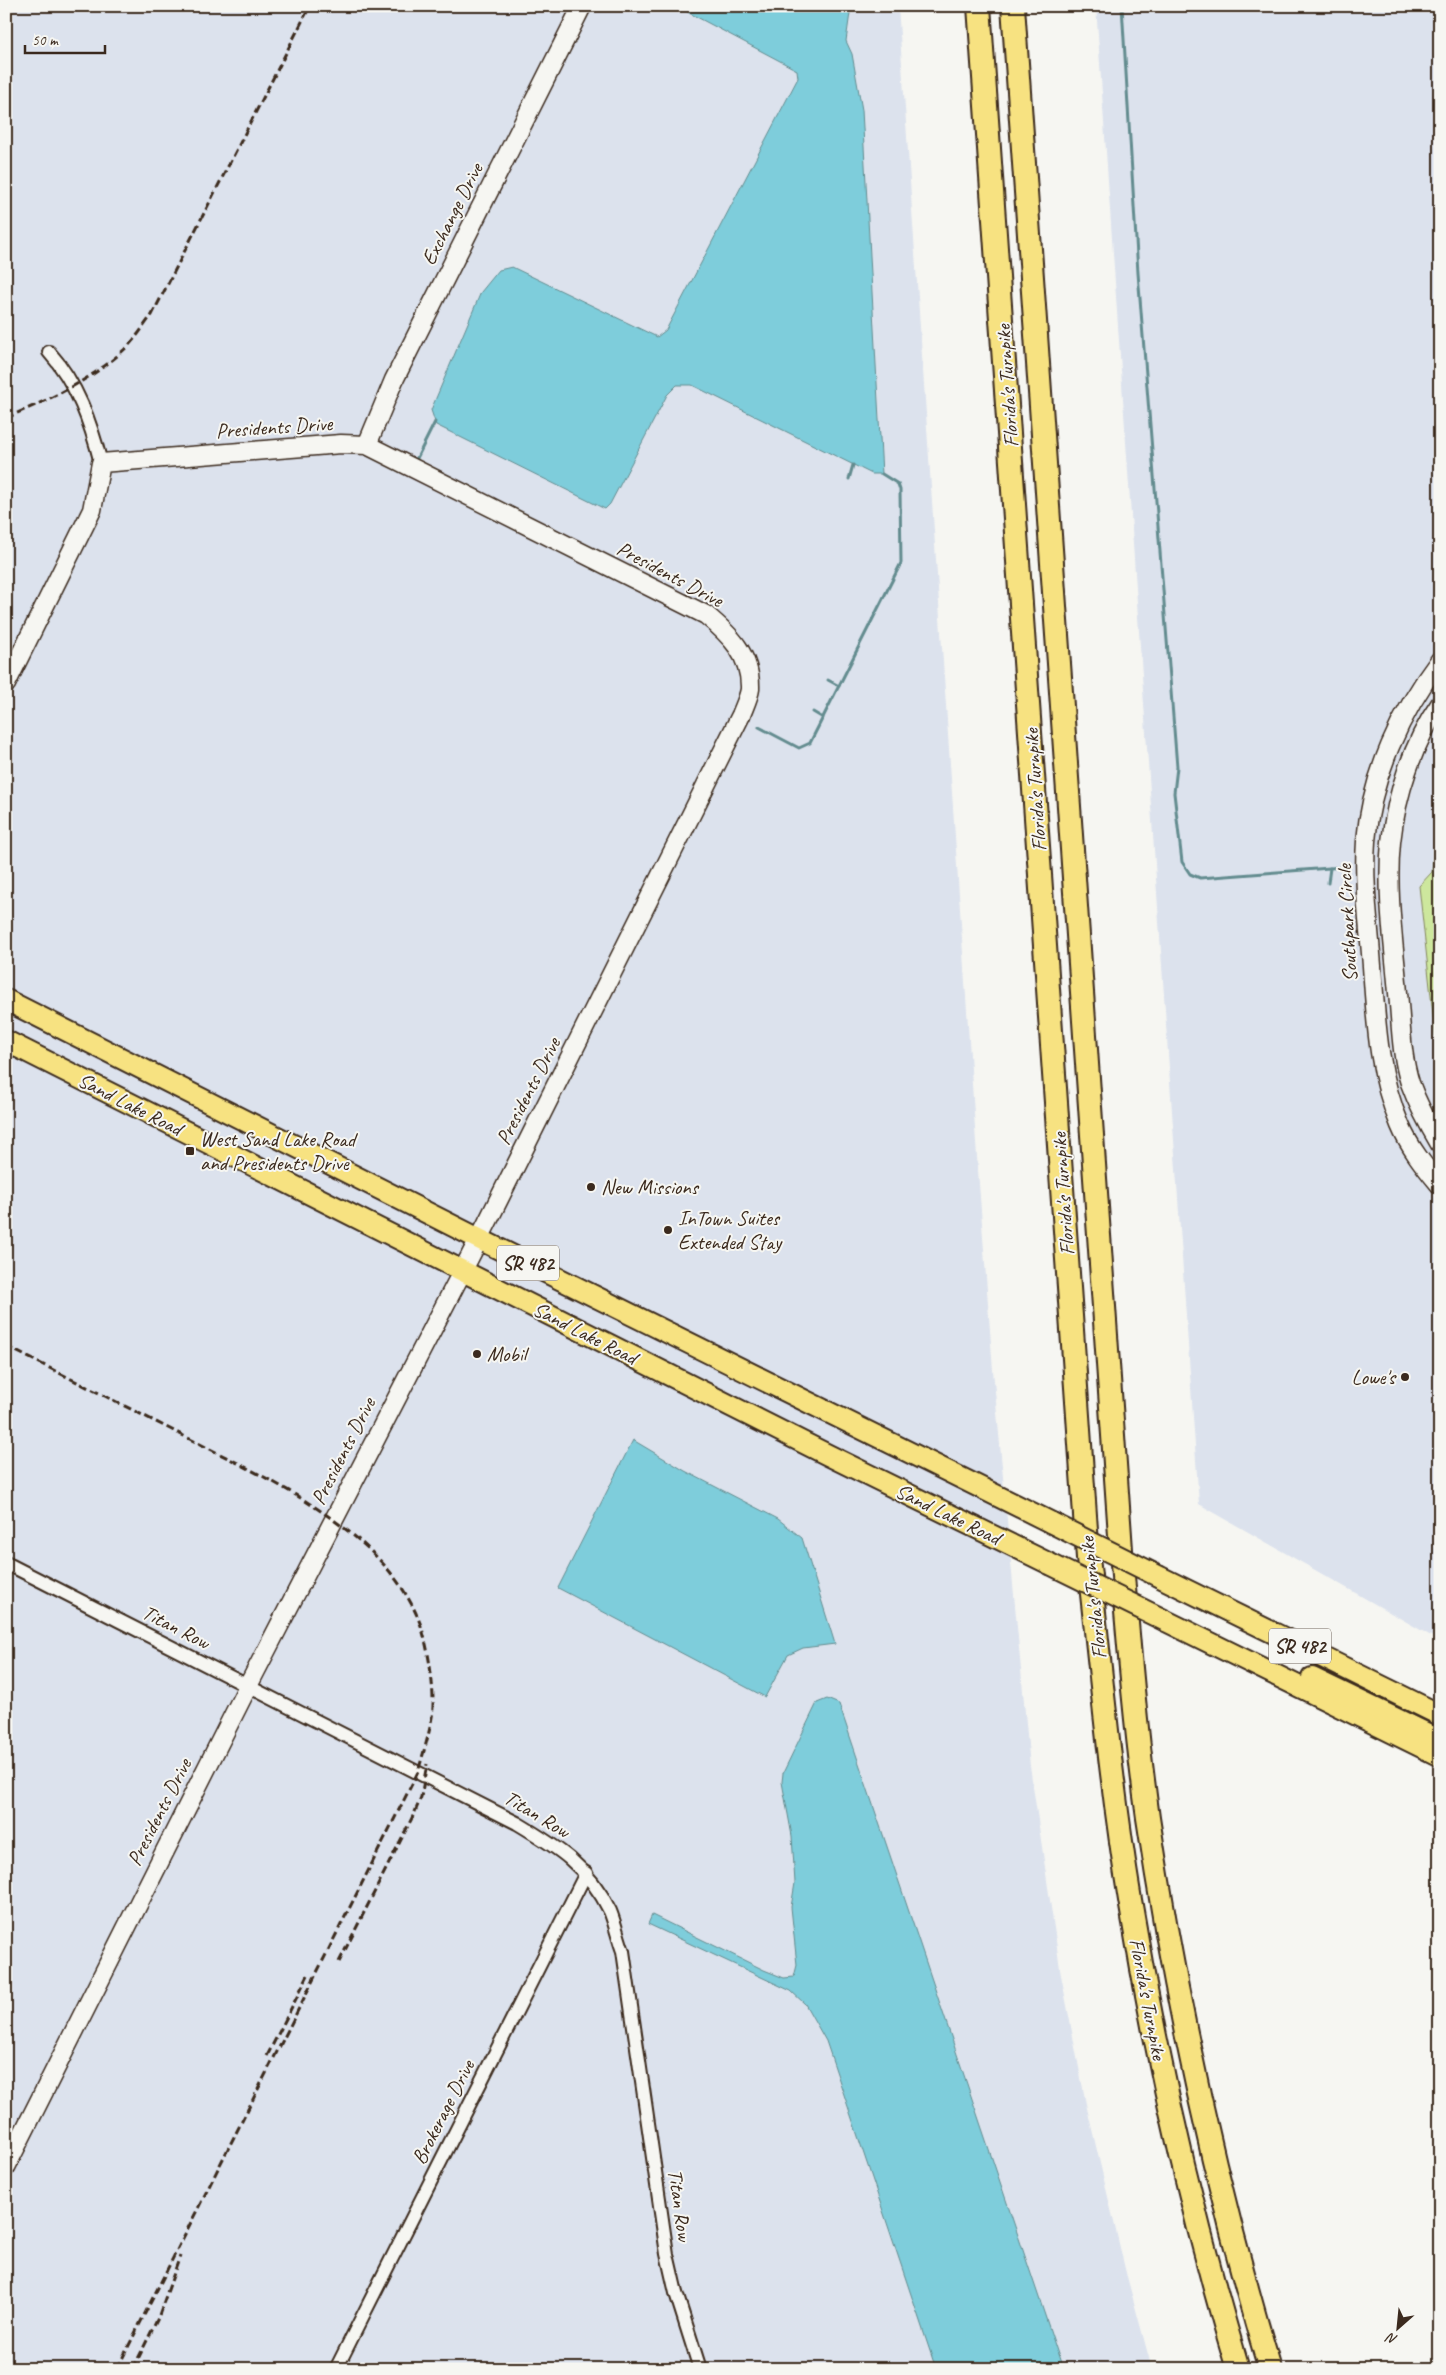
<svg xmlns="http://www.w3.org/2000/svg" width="1446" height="2375" font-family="Caveat,sans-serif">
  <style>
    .built { fill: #dce2ed }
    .green { fill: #cde79d; stroke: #84885e }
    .water { fill: #7ecddb; stroke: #638c8f }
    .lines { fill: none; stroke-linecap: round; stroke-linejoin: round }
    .stream { stroke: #638c8f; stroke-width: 3 }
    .street-casing { stroke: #3b2a1e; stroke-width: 16 }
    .secondary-casing { stroke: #3b2a1e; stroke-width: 21 }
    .primary-casing { stroke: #3b2a1e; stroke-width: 24 }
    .highway-casing { stroke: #3b2a1e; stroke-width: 26 }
    .street { stroke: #f6f6f2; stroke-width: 12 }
    .secondary { stroke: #f6f6f2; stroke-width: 18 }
    .primary { stroke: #f7e281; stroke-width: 20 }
    .highway { stroke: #f7e281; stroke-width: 22 }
    .rail { stroke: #3b2a1e; stroke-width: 3; stroke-dasharray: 8 4; stroke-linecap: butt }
    .primary-bridge-casing { stroke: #3b2a1e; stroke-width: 24; stroke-linecap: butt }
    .primary-bridge { stroke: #f7e281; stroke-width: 20 }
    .poi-dot { fill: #3b2a1e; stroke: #f6f6f2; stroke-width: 2 }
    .labels { text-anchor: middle; stroke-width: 4; stroke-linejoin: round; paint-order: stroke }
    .shield { fill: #f6f6f2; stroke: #73675e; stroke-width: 1 }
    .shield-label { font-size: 20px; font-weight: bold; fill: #3b2a1e }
    .street-label { font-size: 21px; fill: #3b2a1e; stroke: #f6f6f2 }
    .poi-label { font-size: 21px; fill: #3b2a1e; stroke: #f6f6f2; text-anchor: start }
  </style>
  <rect width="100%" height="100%" fill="#f6f6f2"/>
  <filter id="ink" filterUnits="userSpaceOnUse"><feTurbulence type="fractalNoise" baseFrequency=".02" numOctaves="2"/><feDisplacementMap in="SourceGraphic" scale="10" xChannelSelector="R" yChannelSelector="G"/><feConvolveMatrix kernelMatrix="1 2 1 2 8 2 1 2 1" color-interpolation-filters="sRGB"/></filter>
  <g filter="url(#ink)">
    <!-- built -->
    <g class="built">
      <path d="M 6,6 L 898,6 L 977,1157 L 993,1370 L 1030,1766 L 1061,1975 L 1086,2104 L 1126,2273 L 1152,2369 L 6,2369 Z"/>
      <path d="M 1096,6 L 1440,6 L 1440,1641 L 1199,1504 Z"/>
    </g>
    <!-- green -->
    <path class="green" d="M 1440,827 L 1440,1079 L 1419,886 L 1432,872 L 1435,828 Z"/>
    <!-- water -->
    <g class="water">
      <path d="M 676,6 L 851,6 L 846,41 L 852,54 L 862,110 L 882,474 L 872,474 L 692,385 L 677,385 L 667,395 L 610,504 L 605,509 L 436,425 L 431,410 L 481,292 L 499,270 L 512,267 L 657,337 L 666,330 L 798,78 L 797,70 Z"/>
      <path d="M 633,1440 L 685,1471 L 778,1519 L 802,1538 L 835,1644 L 803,1648 L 788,1655 L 765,1697 L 558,1588 Z"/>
      <path d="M 827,1699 L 839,1704 L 1063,2369 L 936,2369 L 826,2041 L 805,2004 L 791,1991 L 648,1924 L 652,1915 L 764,1970 L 784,1978 L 794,1977 L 797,1965 L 791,1907 L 795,1883 L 792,1836 L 782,1782 L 783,1773 L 817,1703 Z"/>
    </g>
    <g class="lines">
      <!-- stream -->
      <g class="stream">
        <path d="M 1122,6 L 1138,273 L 1177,767 L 1174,793 L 1182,862 L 1190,874 L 1200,878 L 1343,867"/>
        <path d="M 415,462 L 435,422"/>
        <path d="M 849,479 L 853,465"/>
        <path d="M 828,680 L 839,686"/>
        <path d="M 813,712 L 823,718"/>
        <path d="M 759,727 L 799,748 L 810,743 L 901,563 L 900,490 L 898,484 L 882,474"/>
        <path d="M 1328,883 L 1330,868"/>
      </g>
      <!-- street casing -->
      <g class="street-casing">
        <g id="street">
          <path d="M 49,352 C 77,383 91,424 101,463"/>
          <path d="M 6,1563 L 517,1823 C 557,1847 588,1866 610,1911 C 615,1923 618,1938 623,1951 L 667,2254 L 676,2293 L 700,2369"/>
          <path d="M 336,2369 L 586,1873"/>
        </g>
      </g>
      <!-- secondary casing -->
      <g class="secondary-casing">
        <g id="secondary">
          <path d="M 367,445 L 394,380 L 582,6"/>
          <path d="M 1440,660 C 1401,712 1371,776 1366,841 C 1363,882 1369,925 1372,966 C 1376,1021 1378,1074 1400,1125 C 1409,1147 1425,1167 1440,1185"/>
          <path d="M 6,684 L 92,510 L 101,463 L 341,444 L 367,445 L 706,615 C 730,635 751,655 750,689 C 749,697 744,707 741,715 L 479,1239 L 248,1686 L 6,2167"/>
          <path d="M 1440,704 C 1413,743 1396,795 1391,842 C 1386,891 1394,944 1398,993 C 1401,1022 1401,1055 1410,1083 C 1418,1105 1428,1124 1440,1144"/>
        </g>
      </g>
      <!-- primary casing -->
      <g class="primary-casing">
        <g id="primary">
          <path d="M 6,1000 L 479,1239 L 1052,1523"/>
          <path d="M 6,1041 L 828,1455 L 1050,1564"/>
          <path d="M 1160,1577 L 1440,1715"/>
          <path d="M 1166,1621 L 1440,1756"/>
          <path d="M 1312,1678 L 1440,1740"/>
        </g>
      </g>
      <!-- highway casing -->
      <g class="highway-casing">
        <g id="highway">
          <path d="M 979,6 L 1088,1558 C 1101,1672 1111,1786 1130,1900 C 1156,2058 1192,2215 1238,2369"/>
          <path d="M 1013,6 L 1122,1564 C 1129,1648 1136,1733 1148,1818 C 1176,2004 1216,2188 1270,2369"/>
        </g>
      </g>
      <!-- street -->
      <use href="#street" class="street"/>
      <!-- secondary -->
      <use href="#secondary" class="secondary"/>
      <!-- primary -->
      <use href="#primary" class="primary"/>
      <!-- highway -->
      <use href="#highway" class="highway"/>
      <!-- rail -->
      <g class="rail">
        <path d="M 6,418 C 50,399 93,380 128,346 C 137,337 144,325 152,315 L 310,6"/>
        <path d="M 6,1346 C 61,1374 117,1402 172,1430 C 258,1474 384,1527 420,1623 C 428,1644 436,1695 432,1717 C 429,1735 423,1754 418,1772 L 117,2369"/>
        <path d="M 339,1962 L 415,1812 L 421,1797 L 427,1764"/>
        <path d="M 267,2056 L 308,1975"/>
        <path d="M 133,2369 L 158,2318 L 180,2256"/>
      </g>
      <!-- primary-bridge casing -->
      <g class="primary-bridge-casing">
        <g id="primary-bridge">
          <path d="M 1052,1523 L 1160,1577"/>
          <path d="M 1050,1564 L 1166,1621"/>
        </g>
      </g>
      <!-- primary-bridge -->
      <use href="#primary-bridge" class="primary-bridge"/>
    </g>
  </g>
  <!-- markers -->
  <g class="poi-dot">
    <rect x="185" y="1146" width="10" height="10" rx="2.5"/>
    <circle cx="591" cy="1187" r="5"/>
    <circle cx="668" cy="1230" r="5"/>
    <circle cx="477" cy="1354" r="5"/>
    <circle cx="1405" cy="1377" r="5"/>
  </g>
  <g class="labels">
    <!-- shield labels -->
    <g class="shield">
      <rect x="497" y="1245.5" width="62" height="35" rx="4"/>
      <rect x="1269" y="1628.5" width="62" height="35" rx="4"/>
    </g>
    <g class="shield-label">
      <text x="528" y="1270">SR 482</text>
      <text x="1300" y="1653">SR 482</text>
    </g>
    <!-- street labels -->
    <g class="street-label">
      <text transform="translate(452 214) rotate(-63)" y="7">Exchange Drive</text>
      <text transform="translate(1007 386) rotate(-94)" y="7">Florida's Turnpike</text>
      <text transform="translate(274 427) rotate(-4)" y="7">Presidents Drive</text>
      <text transform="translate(670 574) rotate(28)" y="7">Presidents Drive</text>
      <text transform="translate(1035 790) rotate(-94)" y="7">Florida's Turnpike</text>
      <text transform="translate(1347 923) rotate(-93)" y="7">Southpark Circle</text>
      <text transform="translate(528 1091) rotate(-63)" y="7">Presidents Drive</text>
      <text transform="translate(130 1104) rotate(27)" y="7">Sand Lake Road</text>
      <text transform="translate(1063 1194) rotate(-94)" y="7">Florida's Turnpike</text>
      <text transform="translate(585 1333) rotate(27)" y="7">Sand Lake Road</text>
      <text transform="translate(343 1451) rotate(-63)" y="7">Presidents Drive</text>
      <text transform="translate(948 1514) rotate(26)" y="7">Sand Lake Road</text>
      <text transform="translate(1093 1598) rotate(-96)" y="7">Florida's Turnpike</text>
      <text transform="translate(176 1627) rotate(27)" y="7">Titan Row</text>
      <text transform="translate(159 1812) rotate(-63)" y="7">Presidents Drive</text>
      <text transform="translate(537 1814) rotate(31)" y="7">Titan Row</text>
      <text transform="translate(1148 1999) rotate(79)" y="7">Florida's Turnpike</text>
      <text transform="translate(443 2112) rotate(-63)" y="7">Brokerage Drive</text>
      <text transform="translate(680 2205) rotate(82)" y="7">Titan Row</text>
    </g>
    <!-- poi labels -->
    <g class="poi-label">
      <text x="200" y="1146">West Sand Lake Road<tspan x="200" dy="24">and Presidents Drive</tspan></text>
      <text x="601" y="1194">New Missions</text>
      <text x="678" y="1225">InTown Suites<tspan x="678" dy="24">Extended Stay</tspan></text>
      <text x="487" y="1361">Mobil</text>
      <text x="1395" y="1384" text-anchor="end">Lowe's</text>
    </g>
  </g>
  <!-- margin -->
  <rect width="1446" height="2375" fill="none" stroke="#f6f6f2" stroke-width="25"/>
  <rect x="12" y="12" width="1421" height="2350" fill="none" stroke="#3b2a1e" stroke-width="2" filter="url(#ink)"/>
  <!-- north arrow -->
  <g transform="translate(1398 2328) rotate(207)" stroke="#f6f6f2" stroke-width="4" paint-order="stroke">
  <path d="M0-4L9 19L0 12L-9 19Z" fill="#3b2a1e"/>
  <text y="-8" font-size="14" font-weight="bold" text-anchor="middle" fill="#3b2a1e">N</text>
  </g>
  <!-- scale -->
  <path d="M25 45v8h80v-8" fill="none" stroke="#3b2a1e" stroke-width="2.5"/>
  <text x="32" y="45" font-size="15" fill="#3b2a1e" stroke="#f6f6f2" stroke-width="4" paint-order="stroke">50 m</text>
</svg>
